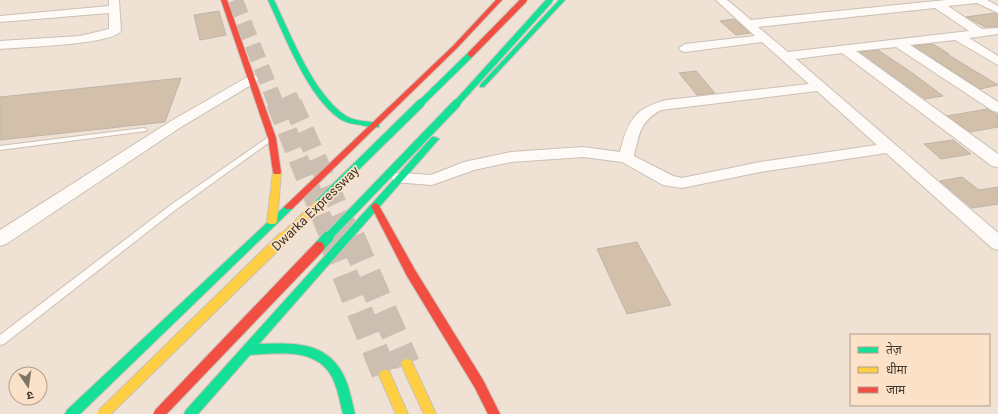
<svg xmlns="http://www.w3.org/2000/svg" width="998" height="414" font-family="Roboto,'Noto Sans Devanagari',sans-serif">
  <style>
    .building { fill: #d3c0aa; stroke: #bfb4aa }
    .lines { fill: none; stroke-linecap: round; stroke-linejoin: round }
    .secondary-tunnel-far2 { stroke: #ccbfb2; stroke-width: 16; stroke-dasharray: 16 8; stroke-linecap: butt }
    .secondary-tunnel-far1 { stroke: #ccbfb2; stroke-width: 20; stroke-dasharray: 20 10; stroke-linecap: butt }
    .secondary-tunnel { stroke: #ccbfb2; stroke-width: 26; stroke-dasharray: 26 14; stroke-linecap: butt }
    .lane-casing { stroke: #cbc0b4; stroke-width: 2 }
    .street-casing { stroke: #cbc0b4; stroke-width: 2 }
    .fast-casing { stroke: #cbc0b4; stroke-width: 2 }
    .slow-casing { stroke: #cbc0b4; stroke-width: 2 }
    .jam-casing { stroke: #cbc0b4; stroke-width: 2 }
    .lane { fill: #fdfaf8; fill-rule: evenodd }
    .street { fill: #fdfaf8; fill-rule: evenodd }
    .fast { fill: #16e098; fill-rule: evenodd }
    .slow { fill: #ffcf43; fill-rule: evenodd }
    .jam { fill: #f24e42; fill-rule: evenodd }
    .fast-bridge-far2-casing { stroke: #c8c2ba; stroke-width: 8; stroke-linecap: butt }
    .fast-bridge-far1-casing { stroke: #c8c2ba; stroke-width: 10; stroke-linecap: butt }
    .fast-bridge-casing { stroke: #c8c2ba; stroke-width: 13; stroke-linecap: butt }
    .slow-bridge-far1-casing { stroke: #c8c2ba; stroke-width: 10; stroke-linecap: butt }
    .slow-bridge-casing { stroke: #c8c2ba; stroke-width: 13; stroke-linecap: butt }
    .jam-bridge-far1-casing { stroke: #c8c2ba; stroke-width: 8; stroke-linecap: butt }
    .jam-bridge-casing { stroke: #c8c2ba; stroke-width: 13; stroke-linecap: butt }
    .fast-bridge-far2 { stroke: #16e098; stroke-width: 6 }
    .fast-bridge-far1 { stroke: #16e098; stroke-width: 8 }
    .fast-bridge { stroke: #16e098; stroke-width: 11 }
    .slow-bridge-far1 { stroke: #ffcf43; stroke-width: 8 }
    .slow-bridge { stroke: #ffcf43; stroke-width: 11 }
    .jam-bridge-far1 { stroke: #f24e42; stroke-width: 6 }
    .jam-bridge { stroke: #f24e42; stroke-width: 11 }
    .labels { text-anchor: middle; stroke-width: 3.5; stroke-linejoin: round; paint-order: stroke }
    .street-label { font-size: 13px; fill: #41382d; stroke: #fbe1c7 }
  </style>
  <rect width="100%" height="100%" fill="#efe1d3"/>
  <!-- building -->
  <g class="building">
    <path d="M 219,11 L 226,35 L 200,40 L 194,15 Z"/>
    <path d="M 995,13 L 998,14 L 998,27 L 985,27 L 966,17 Z"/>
    <path d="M 734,19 L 750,33 L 736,35 L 720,21 Z"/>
    <path d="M 933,44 L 949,54 L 947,54 L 998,85 L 980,89 L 914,46 Z"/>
    <path d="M 878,50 L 911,72 L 943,96 L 925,99 L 860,52 Z"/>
    <path d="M 696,71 L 715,93 L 697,95 L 679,73 Z"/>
    <path d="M 181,78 L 165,122 L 0,140 L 0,97 Z"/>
    <path d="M 987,109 L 998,115 L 998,127 L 970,132 L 947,116 Z"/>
    <path d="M 953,140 L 971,154 L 941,159 L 924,144 Z"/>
    <path d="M 962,177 L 979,190 L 998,187 L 998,204 L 972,208 L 940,181 Z"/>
    <path d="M 637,242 L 671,305 L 627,314 L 597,249 Z"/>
  </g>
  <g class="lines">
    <!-- secondary-tunnel-far2 -->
    <g class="secondary-tunnel-far2">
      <path d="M 235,0 L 276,104"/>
      <path d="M 289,95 L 293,104"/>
    </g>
    <!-- secondary-tunnel-far1 -->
    <g class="secondary-tunnel-far1">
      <path d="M 276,103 L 330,238"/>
      <path d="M 292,103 L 352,238"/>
    </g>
    <!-- secondary-tunnel -->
    <g class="secondary-tunnel">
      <path d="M 330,237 L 385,375"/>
      <path d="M 352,237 L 407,364"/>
    </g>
    <!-- lane casing -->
    <g class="lane-casing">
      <g id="lane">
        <path d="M 144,128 L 146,129 L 147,130 L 146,131 L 0,150 L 0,146 Z"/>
        <path d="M 270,136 L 274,136 L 275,138 L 178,208 L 4,344 L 0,345 L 0,335 L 172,204 Z"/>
      </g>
    </g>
    <!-- street casing -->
    <g class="street-casing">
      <g id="street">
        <path d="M 109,0 L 119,0 L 121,31 C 111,45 20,47 0,49 L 0,41 L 80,36 L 109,29 L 109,13 L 0,22 L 0,16 L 109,6 Z"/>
        <path d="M 716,0 L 727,0 L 751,20 L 946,0 L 987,0 L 998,6 L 998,13 L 977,3 L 948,6 L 982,29 L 998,28 L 998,34 L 969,38 L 998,56 L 998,65 L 955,40 L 910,45 L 998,102 L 998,112 L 993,111 L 896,47 L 856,51 L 998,154 L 998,167 L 992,166 L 842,53 L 796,59 L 998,233 L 998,250 L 992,248 L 886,153 L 760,172 L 682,188 L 663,185 L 622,162 L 583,157 L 511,162 L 474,170 L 432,185 L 394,182 L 392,178 L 394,174 L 400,173 L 431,175 L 464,162 L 511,152 L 583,147 L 620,152 C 628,121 634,108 667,100 L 809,84 L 762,42 L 685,52 L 681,51 L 679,48 L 685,44 L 755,36 ZM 935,8 L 969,31 L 788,52 L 758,27 ZM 817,91 L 877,145 L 760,162 L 682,178 L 673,176 L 634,156 C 639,135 640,121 661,110 Z"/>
        <path d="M 251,75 L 256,76 L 258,79 L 256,82 L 181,127 L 6,244 L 0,246 L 0,230 L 171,121 Z"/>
      </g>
    </g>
    <!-- fast casing -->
    <g class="fast-casing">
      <g id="fast">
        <path d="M 268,0 L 274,0 C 291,35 313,94 346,116 C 356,122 368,121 379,123 L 379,127 C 373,128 366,126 361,125 C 354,124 346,123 340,119 C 307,96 285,36 268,0 Z"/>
        <path d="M 559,0 L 565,0 L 484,87 L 480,87 L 480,85 Z"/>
        <path d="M 432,137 L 435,137 L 439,139 L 259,344 C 286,343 319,341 337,365 C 348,378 351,398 355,414 L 343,414 C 340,402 338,390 333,379 C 318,347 278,353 250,355 L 198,414 L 184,414 L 186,410 Z"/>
        <path d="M 289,204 L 292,205 L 294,207 L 292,209 L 80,414 L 65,414 L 67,410 L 286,205 Z"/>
      </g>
    </g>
    <!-- slow casing -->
    <g class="slow-casing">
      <g id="slow">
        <path d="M 277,169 L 281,172 L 277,222 L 275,224 L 269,224 L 267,222 L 273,172 Z"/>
        <path d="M 407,359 L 411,360 L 436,414 L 424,414 L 401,364 L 403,360 Z"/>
        <path d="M 385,370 L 389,371 L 408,414 L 396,414 L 379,375 L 381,371 Z"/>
      </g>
    </g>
    <!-- jam casing -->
    <g class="jam-casing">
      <g id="jam">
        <path d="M 221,0 L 227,0 L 276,138 L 281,172 L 280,174 L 274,174 L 273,172 L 268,138 Z"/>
        <path d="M 496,0 L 502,0 L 457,48 L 292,209 L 286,209 L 284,207 L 286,205 L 453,46 Z"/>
        <path d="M 375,203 L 378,204 L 415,270 L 483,380 L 500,414 L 488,414 L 475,388 L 407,276 L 371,206 Z"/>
      </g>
    </g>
    <!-- lane -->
    <use href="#lane" class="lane"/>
    <!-- street -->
    <use href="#street" class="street"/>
    <!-- fast -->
    <use href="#fast" class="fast"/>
    <!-- slow -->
    <use href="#slow" class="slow"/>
    <!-- jam -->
    <use href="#jam" class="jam"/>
    <!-- fast-bridge-far2 casing -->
    <g class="fast-bridge-far2-casing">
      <g id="fast-bridge-far2">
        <path d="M 420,104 L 471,54"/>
        <path d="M 456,104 L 550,0"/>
      </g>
    </g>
    <!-- fast-bridge-far1 casing -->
    <g class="fast-bridge-far1-casing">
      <g id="fast-bridge-far1">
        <path d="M 317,205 L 421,103"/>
        <path d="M 327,238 L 457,103"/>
      </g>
    </g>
    <!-- fast-bridge casing -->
    <g class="fast-bridge-casing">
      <path id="fast-bridge" d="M 319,247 L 328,237"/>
    </g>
    <!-- slow-bridge-far1 casing -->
    <g class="slow-bridge-far1-casing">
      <path id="slow-bridge-far1" d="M 283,238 L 317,205"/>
    </g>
    <!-- slow-bridge casing -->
    <g class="slow-bridge-casing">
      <path id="slow-bridge" d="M 103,414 L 284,237"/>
    </g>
    <!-- jam-bridge-far1 casing -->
    <g class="jam-bridge-far1-casing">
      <path id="jam-bridge-far1" d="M 471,54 L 524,0"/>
    </g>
    <!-- jam-bridge casing -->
    <g class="jam-bridge-casing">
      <path id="jam-bridge" d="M 159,414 L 319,247"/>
    </g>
    <!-- fast-bridge-far2 -->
    <use href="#fast-bridge-far2" class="fast-bridge-far2"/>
    <!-- fast-bridge-far1 -->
    <use href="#fast-bridge-far1" class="fast-bridge-far1"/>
    <!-- fast-bridge -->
    <use href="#fast-bridge" class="fast-bridge"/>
    <!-- slow-bridge-far1 -->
    <use href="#slow-bridge-far1" class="slow-bridge-far1"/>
    <!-- slow-bridge -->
    <use href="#slow-bridge" class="slow-bridge"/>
    <!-- jam-bridge-far1 -->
    <use href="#jam-bridge-far1" class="jam-bridge-far1"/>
    <!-- jam-bridge -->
    <use href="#jam-bridge" class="jam-bridge"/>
  </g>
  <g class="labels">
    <!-- street labels -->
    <g class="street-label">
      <text transform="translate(315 208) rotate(-44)" y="5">Dwarka Expressway</text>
    </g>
  </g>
  <!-- legend -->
  <rect x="850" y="334" width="140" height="72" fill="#fbe1c7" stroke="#b19d89"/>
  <rect x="858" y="347" width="20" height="6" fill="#16e098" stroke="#b19d89"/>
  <text x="886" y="354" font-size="12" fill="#41382d">तेज़</text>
  <rect x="858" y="367" width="20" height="6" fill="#ffcf43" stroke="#b19d89"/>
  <text x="886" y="374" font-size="12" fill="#41382d">धीमा</text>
  <rect x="858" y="387" width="20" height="6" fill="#f24e42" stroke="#b19d89"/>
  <text x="886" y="394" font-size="12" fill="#41382d">जाम</text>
  <!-- north arrow -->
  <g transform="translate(28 386) rotate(167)"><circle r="19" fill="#fbe1c7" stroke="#b19d89"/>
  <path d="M0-3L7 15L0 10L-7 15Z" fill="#7e7367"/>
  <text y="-6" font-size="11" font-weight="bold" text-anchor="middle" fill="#41382d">उ</text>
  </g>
</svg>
